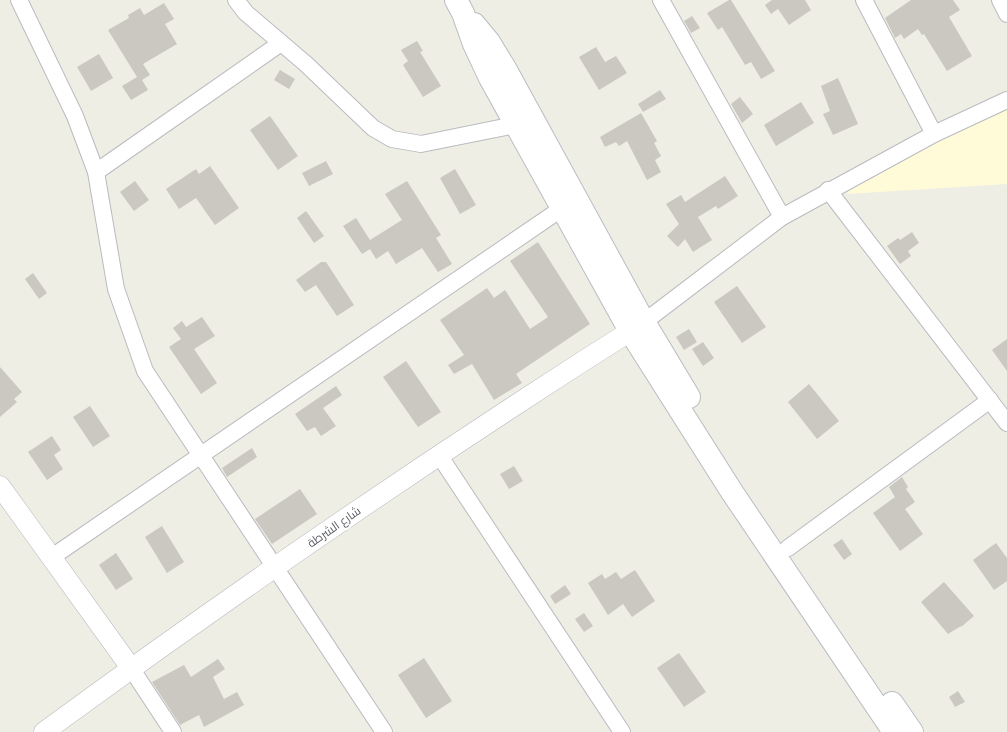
<svg xmlns="http://www.w3.org/2000/svg" width="1007" height="732" font-family="'Titillium Web',Cairo,sans-serif">
  <style>
    .commercial { fill: #fffbd9 }
    .building { fill: #cac8c1 }
    .lines { fill: none; stroke-linecap: round; stroke-linejoin: round }
    .minor-casing { stroke: #b9bbc0; stroke-width: 18 }
    .tertiary-casing { stroke: #b9bbc0; stroke-width: 21 }
    .secondary-casing { stroke: #b9bcc3; stroke-width: 24 }
    .minor { stroke: #fff; stroke-width: 16 }
    .tertiary { stroke: #fff; stroke-width: 20 }
    .secondary { stroke: #fff; stroke-width: 22 }
    .labels { text-anchor: middle; stroke-width: 4.5; stroke-linejoin: round; paint-order: stroke }
    .street-label { font-size: 12px; fill: #5c5f65; stroke: #fff }
  </style>
  <rect width="100%" height="100%" fill="#efeee4"/>
  <!-- commercial -->
  <path class="commercial" d="M 1007,100 L 1007,184 L 847,194 L 853,177 Z"/>
  <!-- building -->
  <g class="building">
    <path d="M 729,0 L 731,0 L 775,71 L 761,79 L 751,62 L 745,65 L 722,27 L 718,30 L 707,13 Z"/>
    <path d="M 772,0 L 805,0 L 811,10 L 789,25 L 778,9 L 771,14 L 765,5 Z"/>
    <path d="M 911,0 L 953,0 L 960,10 L 949,17 L 972,56 L 947,71 L 924,34 L 922,35 L 918,29 L 904,39 L 901,34 L 895,38 L 885,18 Z"/>
    <path d="M 164,3 L 174,19 L 165,24 L 177,44 L 143,64 L 150,75 L 142,80 L 148,90 L 131,100 L 122,86 L 137,77 L 108,30 L 129,18 L 128,15 L 140,8 L 144,15 Z"/>
    <path d="M 692,16 L 700,28 L 691,33 L 684,21 Z"/>
    <path d="M 417,41 L 423,51 L 420,52 L 441,86 L 423,97 L 403,65 L 408,61 L 401,50 Z"/>
    <path d="M 596,47 L 605,62 L 616,56 L 627,73 L 599,90 L 579,57 Z"/>
    <path d="M 99,54 L 113,78 L 91,91 L 77,67 Z"/>
    <path d="M 280,70 L 295,79 L 289,89 L 274,80 Z"/>
    <path d="M 838,78 L 858,124 L 833,135 L 823,114 L 830,111 L 821,86 Z"/>
    <path d="M 660,90 L 666,99 L 643,112 L 638,104 Z"/>
    <path d="M 740,97 L 753,114 L 742,123 L 731,104 Z"/>
    <path d="M 801,102 L 814,123 L 776,146 L 764,125 Z"/>
    <path d="M 641,113 L 657,141 L 654,143 L 661,156 L 655,160 L 661,172 L 647,180 L 627,141 L 619,146 L 616,142 L 605,147 L 600,137 Z"/>
    <path d="M 270,116 L 298,156 L 278,170 L 250,130 Z"/>
    <path d="M 326,161 L 333,174 L 309,186 L 302,173 Z"/>
    <path d="M 210,166 L 239,208 L 215,225 L 196,198 L 179,209 L 166,189 L 196,169 L 199,174 Z"/>
    <path d="M 455,169 L 476,205 L 460,214 L 440,178 Z"/>
    <path d="M 725,176 L 738,196 L 718,209 L 716,206 L 698,217 L 712,240 L 693,252 L 685,239 L 678,247 L 667,236 L 679,224 L 666,204 L 681,195 L 685,202 Z"/>
    <path d="M 135,181 L 149,200 L 134,211 L 120,192 Z"/>
    <path d="M 407,181 L 441,235 L 436,238 L 452,264 L 438,272 L 422,248 L 396,264 L 388,251 L 376,259 L 370,249 L 362,254 L 343,226 L 356,218 L 370,240 L 402,220 L 385,194 Z"/>
    <path d="M 306,211 L 324,236 L 314,243 L 297,218 Z"/>
    <path d="M 912,232 L 919,243 L 908,251 L 911,256 L 900,264 L 887,246 L 898,238 L 900,240 Z"/>
    <path d="M 538,242 L 590,324 L 516,374 L 522,383 L 494,400 L 472,364 L 454,374 L 448,365 L 464,355 L 440,320 L 487,288 L 494,298 L 505,290 L 530,329 L 548,317 L 510,261 Z"/>
    <path d="M 321,262 L 326,262 L 354,305 L 337,316 L 316,285 L 305,292 L 296,280 Z"/>
    <path d="M 33,273 L 47,293 L 39,299 L 25,279 Z"/>
    <path d="M 737,286 L 766,327 L 742,343 L 714,302 Z"/>
    <path d="M 202,317 L 215,336 L 194,349 L 217,383 L 201,394 L 169,347 L 181,339 L 173,328 L 182,321 L 186,327 Z"/>
    <path d="M 689,329 L 697,342 L 684,350 L 676,337 Z"/>
    <path d="M 1007,339 L 1007,371 L 992,350 Z"/>
    <path d="M 703,342 L 714,358 L 703,366 L 692,349 Z"/>
    <path d="M 406,361 L 441,412 L 418,427 L 383,377 Z"/>
    <path d="M 0,367 L 22,392 L 14,399 L 17,402 L 0,417 Z"/>
    <path d="M 809,384 L 839,421 L 817,439 L 788,402 Z"/>
    <path d="M 336,386 L 342,395 L 323,408 L 336,426 L 321,436 L 315,427 L 307,431 L 295,414 Z"/>
    <path d="M 90,406 L 110,436 L 93,447 L 73,417 Z"/>
    <path d="M 52,436 L 61,450 L 54,455 L 63,469 L 47,480 L 28,452 Z"/>
    <path d="M 252,448 L 257,457 L 227,477 L 222,468 Z"/>
    <path d="M 514,466 L 523,481 L 509,489 L 500,474 Z"/>
    <path d="M 902,477 L 908,487 L 906,489 L 915,502 L 905,509 L 923,534 L 900,551 L 873,513 L 895,497 L 889,487 Z"/>
    <path d="M 300,489 L 317,514 L 272,544 L 255,519 Z"/>
    <path d="M 162,526 L 184,562 L 167,573 L 145,537 Z"/>
    <path d="M 842,539 L 852,554 L 844,560 L 833,545 Z"/>
    <path d="M 996,543 L 1007,558 L 1007,581 L 994,590 L 973,560 Z"/>
    <path d="M 116,553 L 133,579 L 116,590 L 99,565 Z"/>
    <path d="M 635,570 L 655,601 L 632,617 L 623,604 L 608,615 L 588,583 L 602,574 L 605,579 L 616,572 L 621,579 Z"/>
    <path d="M 944,582 L 974,616 L 961,627 L 961,626 L 948,634 L 921,602 Z"/>
    <path d="M 565,585 L 571,594 L 555,604 L 550,596 Z"/>
    <path d="M 584,613 L 593,626 L 584,632 L 575,619 Z"/>
    <path d="M 679,653 L 706,692 L 684,707 L 657,668 Z"/>
    <path d="M 424,658 L 452,701 L 426,718 L 398,675 Z"/>
    <path d="M 218,659 L 225,669 L 213,677 L 224,699 L 237,692 L 244,705 L 204,727 L 199,715 L 180,725 L 152,682 L 184,665 L 191,677 Z"/>
    <path d="M 958,691 L 965,702 L 955,707 L 949,697 Z"/>
  </g>
  <g class="lines">
    <!-- minor casing -->
    <g class="minor-casing">
      <g id="minor">
        <path d="M 19,0 L 75,116 L 96,172 L 116,289 L 145,371 L 384,732"/>
        <path d="M 236,0 L 246,13 L 306,64 L 373,128 L 392,139 L 421,144 L 515,125"/>
        <path d="M 661,0 L 782,217"/>
        <path d="M 864,0 L 934,134"/>
        <path d="M 1000,0 L 1007,14"/>
        <path d="M 96,172 L 281,43"/>
        <path d="M 828,190 L 1007,423"/>
        <path d="M 644,322 L 782,217 L 934,134 L 1007,100"/>
        <path d="M 439,455 L 622,732"/>
        <path d="M 788,548 L 990,400"/>
        <path d="M 52,557 L 561,209"/>
        <path d="M 131,668 L 173,732"/>
      </g>
    </g>
    <!-- tertiary casing -->
    <g class="tertiary-casing">
      <g id="tertiary">
        <path d="M 0,486 L 131,668"/>
        <path d="M 44,732 C 239,589 439,452 643,323"/>
      </g>
    </g>
    <!-- secondary casing -->
    <g class="secondary-casing">
      <g id="secondary">
        <path d="M 456,0 L 463,13 L 474,44 L 490,78 L 630,331 L 732,492 L 894,732"/>
        <path d="M 474,24 L 489,42 L 506,70 L 644,322 L 689,397"/>
        <path d="M 892,703 L 912,732"/>
      </g>
    </g>
    <!-- minor -->
    <use href="#minor" class="minor"/>
    <!-- tertiary -->
    <use href="#tertiary" class="tertiary"/>
    <!-- secondary -->
    <use href="#secondary" class="secondary"/>
  </g>
  <g class="labels">
    <!-- street labels -->
    <g class="street-label">
      <text transform="translate(334 527) rotate(-35)" y="4">شارع الشرطة</text>
    </g>
  </g>
</svg>
